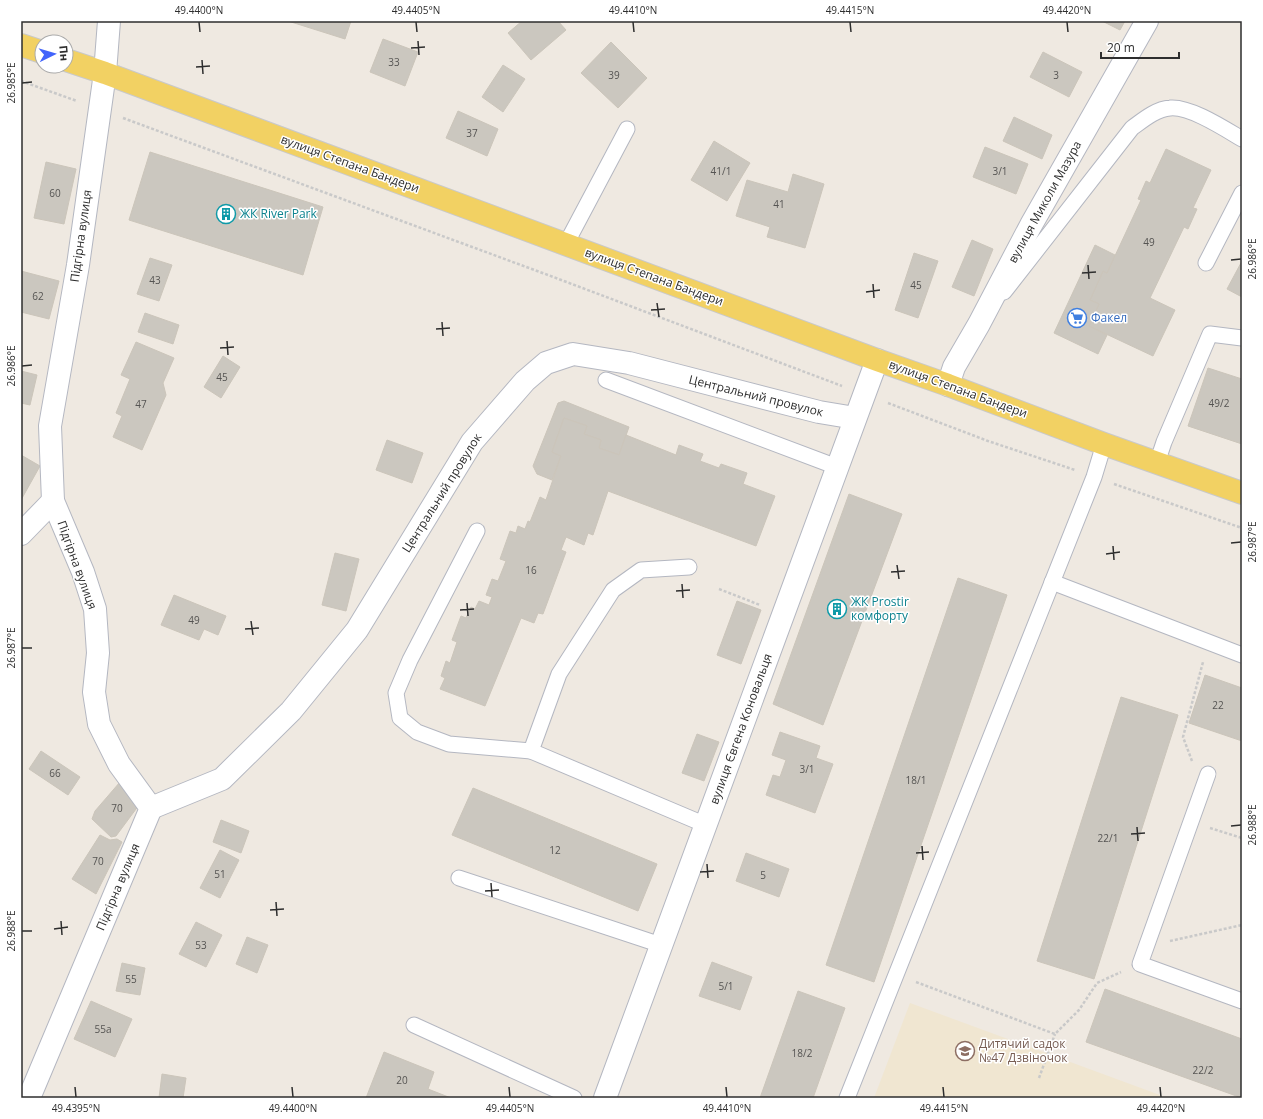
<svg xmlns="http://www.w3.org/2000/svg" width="1263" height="1119" font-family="'Open Sans',sans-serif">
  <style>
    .education { fill: #f0e6d1 }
    .building { fill: #cbc7bf; stroke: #cbc5ba }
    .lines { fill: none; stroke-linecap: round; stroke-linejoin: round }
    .lane-casing { stroke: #b4b7c1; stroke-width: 17 }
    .street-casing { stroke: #b4b7c1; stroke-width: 24 }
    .primary-casing { stroke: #c9c9c9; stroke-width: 24 }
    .path { stroke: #c9c9c9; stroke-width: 2.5; stroke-dasharray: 3 2; stroke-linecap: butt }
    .lane { stroke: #fff; stroke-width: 15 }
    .street { stroke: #fff; stroke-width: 22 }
    .primary { stroke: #f2d163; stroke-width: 22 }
    .ticks { fill: none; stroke: #2e2e2e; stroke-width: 1.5 }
    .labels { text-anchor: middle; stroke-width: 3; stroke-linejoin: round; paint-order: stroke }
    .number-label { font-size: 10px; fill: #555452 }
    .street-label { font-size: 12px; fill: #2e2e2e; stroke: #fff }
    .culture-label { font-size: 12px; fill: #0d838f; stroke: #fff; text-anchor: start }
    .shop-label { font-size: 12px; fill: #366cbe; stroke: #fff; text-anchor: start }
    .education-label { font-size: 12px; fill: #785e54; stroke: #fff; text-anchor: start }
    .neatline { fill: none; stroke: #2e2e2e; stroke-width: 1.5 }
    .ticks-label { font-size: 10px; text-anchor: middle; fill: #2e2e2e }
  </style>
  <rect width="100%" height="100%" fill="#efe9e1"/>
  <!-- education -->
  <path class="education" d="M 910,1003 L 1168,1098 L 874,1098 Z"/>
  <!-- building -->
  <g class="building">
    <path d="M 288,21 L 351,21 L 345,39 Z"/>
    <path d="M 522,21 L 558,21 L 566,30 L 531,60 L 508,33 Z"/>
    <path d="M 1102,21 L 1125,21 L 1120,30 Z"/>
    <path d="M 383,39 L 418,52 L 405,86 L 370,72 Z"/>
    <path d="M 611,42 L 647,78 L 618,108 L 581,73 Z"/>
    <path d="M 1043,52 L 1082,72 L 1069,97 L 1030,77 Z"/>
    <path d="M 503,65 L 525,79 L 503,112 L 482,97 Z"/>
    <path d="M 458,111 L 498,129 L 487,156 L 446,138 Z"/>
    <path d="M 1014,117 L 1052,135 L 1042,159 L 1003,141 Z"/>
    <path d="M 714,141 L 750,163 L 727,201 L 691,180 Z"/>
    <path d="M 985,147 L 1028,164 L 1016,194 L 973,177 Z"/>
    <path d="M 1166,149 L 1211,170 L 1193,208 L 1197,209 L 1188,229 L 1184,227 L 1150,298 L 1175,310 L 1153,356 L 1089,326 L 1099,304 L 1090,300 L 1103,271 L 1107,273 L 1141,200 L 1138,199 L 1146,181 L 1150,183 Z"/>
    <path d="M 150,152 L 323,207 L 303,275 L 129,220 Z"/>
    <path d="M 46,162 L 76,169 L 64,224 L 34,218 Z"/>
    <path d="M 793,174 L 824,184 L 805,248 L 767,237 L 770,227 L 736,216 L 747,180 L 788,192 Z"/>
    <path d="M 972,240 L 993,249 L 974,296 L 952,287 Z"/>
    <path d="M 1095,245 L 1115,255 L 1107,273 L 1103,271 L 1090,300 L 1099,304 L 1089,326 L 1107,335 L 1098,354 L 1054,333 Z"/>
    <path d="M 914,253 L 938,261 L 918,318 L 895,310 Z"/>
    <path d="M 150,258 L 172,265 L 159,301 L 137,294 Z"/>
    <path d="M 1242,261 L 1242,297 L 1227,289 Z"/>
    <path d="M 21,271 L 59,281 L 49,319 L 21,312 Z"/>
    <path d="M 145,313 L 179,325 L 173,344 L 138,332 Z"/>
    <path d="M 136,342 L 174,358 L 163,383 L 166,395 L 142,450 L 113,437 L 122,416 L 116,413 L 130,379 L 121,375 Z"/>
    <path d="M 223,356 L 240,367 L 221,398 L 204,387 Z"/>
    <path d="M 1208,368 L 1242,379 L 1242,444 L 1188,426 Z"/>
    <path d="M 21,371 L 37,375 L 30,405 L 21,403 Z"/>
    <path d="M 564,401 L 629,427 L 619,455 L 599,448 L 601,440 L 584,434 L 587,426 L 564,418 L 552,452 L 561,456 L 552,480 L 537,474 L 533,466 L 558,403 Z"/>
    <path d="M 564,418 L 587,426 L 584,434 L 601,440 L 599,448 L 619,455 L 626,435 L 676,455 L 679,445 L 703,454 L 700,461 L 719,468 L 721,464 L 747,473 L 743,484 L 775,496 L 756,546 L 608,491 L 593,535 L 588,533 L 584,545 L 566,537 L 561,550 L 566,552 L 543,614 L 538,613 L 534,623 L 521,618 L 485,706 L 440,689 L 445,678 L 441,676 L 446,661 L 450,663 L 457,642 L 452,640 L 461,616 L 466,618 L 471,607 L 475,609 L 479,601 L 489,605 L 492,597 L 486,595 L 492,579 L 498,581 L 506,561 L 500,559 L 510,531 L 516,533 L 518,526 L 525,529 L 528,521 L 530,522 L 540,497 L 546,500 L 561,456 L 552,452 Z"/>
    <path d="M 387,440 L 423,453 L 412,483 L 376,470 Z"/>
    <path d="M 21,455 L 40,466 L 21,500 Z"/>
    <path d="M 849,494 L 902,514 L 823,725 L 773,704 Z"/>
    <path d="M 335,553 L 359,559 L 346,611 L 322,605 Z"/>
    <path d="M 958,578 L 1007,595 L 874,982 L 826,965 Z"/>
    <path d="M 174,595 L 226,616 L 218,635 L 204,629 L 199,640 L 161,625 Z"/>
    <path d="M 737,601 L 761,610 L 741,664 L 717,655 Z"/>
    <path d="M 1205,675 L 1242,688 L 1242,741 L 1189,723 Z"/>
    <path d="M 1121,697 L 1178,715 L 1094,979 L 1037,961 Z"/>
    <path d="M 780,732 L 820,746 L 816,758 L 833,764 L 815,813 L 766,795 L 773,775 L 780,777 L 786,760 L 772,755 Z"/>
    <path d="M 697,734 L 719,742 L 704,781 L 682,773 Z"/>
    <path d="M 41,751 L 80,777 L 68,795 L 29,769 Z"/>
    <path d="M 120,782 L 139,805 L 116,836 L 111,837 L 92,819 L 95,811 Z"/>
    <path d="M 473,788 L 657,864 L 638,911 L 452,835 Z"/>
    <path d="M 221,820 L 249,831 L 241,853 L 213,842 Z"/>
    <path d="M 100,835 L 110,840 L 117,839 L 122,842 L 96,894 L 72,879 Z"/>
    <path d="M 220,850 L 239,860 L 220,898 L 200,888 Z"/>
    <path d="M 746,853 L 789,869 L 779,897 L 736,881 Z"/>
    <path d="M 196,922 L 222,935 L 206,967 L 179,954 Z"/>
    <path d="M 247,937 L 268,945 L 257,973 L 236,964 Z"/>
    <path d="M 712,962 L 752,977 L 740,1010 L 699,996 Z"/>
    <path d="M 122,963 L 145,968 L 140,995 L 116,991 Z"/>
    <path d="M 1105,989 L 1242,1039 L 1242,1098 L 1086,1042 Z"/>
    <path d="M 798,991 L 845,1008 L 813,1098 L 760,1098 Z"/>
    <path d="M 91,1001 L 132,1019 L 115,1057 L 74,1039 Z"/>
    <path d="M 384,1052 L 434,1072 L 428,1089 L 451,1098 L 366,1098 Z"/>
    <path d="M 162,1074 L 186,1078 L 183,1098 L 159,1098 Z"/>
  </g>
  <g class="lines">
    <!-- lane casing -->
    <g class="lane-casing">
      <g id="lane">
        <path d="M 566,244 L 627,129"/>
        <path d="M 1206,263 L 1242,193"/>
        <path d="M 1004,292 L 1132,128 C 1143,120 1156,109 1170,108 C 1190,106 1225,129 1242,139"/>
        <path d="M 606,380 L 837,467"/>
        <path d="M 1157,463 L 1164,442 L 1210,334 L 1242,338"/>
        <path d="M 477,531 L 410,660 L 396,693 L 400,718 L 417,732 L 449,744 L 531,751"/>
        <path d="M 689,567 L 641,570 L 613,590 L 559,674 L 531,751 L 706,825"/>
        <path d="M 1052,582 L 1242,655"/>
        <path d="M 1208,774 L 1140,964 L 1242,1001"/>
        <path d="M 459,878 L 661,945"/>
        <path d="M 414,1025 L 574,1098"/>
        <path d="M 847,1098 L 1094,477 L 1104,444"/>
      </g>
    </g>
    <!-- street casing -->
    <g class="street-casing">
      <g id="street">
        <path d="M 948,385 L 954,367 L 979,324 L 1031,225 L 1147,21"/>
        <path d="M 21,534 L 53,501"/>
        <path d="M 151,808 L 222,779 L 291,711 L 357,630 L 472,442 L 525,381 L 546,363 L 573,354 L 629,363 L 819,412 L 855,418"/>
        <path d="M 29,1098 L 151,808 L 119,764 L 99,724 L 94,692 L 98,653 L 95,609 L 83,572 L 53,501 L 50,426 L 78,265 L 105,73 L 109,21"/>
        <path d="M 605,1098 L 877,360"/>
      </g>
    </g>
    <!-- primary casing -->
    <g class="primary-casing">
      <g id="primary">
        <path d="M 21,45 L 42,52"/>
        <path d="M 66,60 L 105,73 L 877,360 L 948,385 L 1104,444 L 1242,493"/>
      </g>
    </g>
    <!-- path -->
    <g class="path">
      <path d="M 21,81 L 77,101"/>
      <path d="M 123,118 L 548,275 L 842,386"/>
      <path d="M 888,403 L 988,441 L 1075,470"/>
      <path d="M 1114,484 L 1242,528"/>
      <path d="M 719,589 L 760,605"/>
      <path d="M 1192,761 L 1183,737 L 1203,662"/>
      <path d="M 1210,828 L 1242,838"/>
      <path d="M 1170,941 L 1242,925"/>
      <path d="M 916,982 L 1055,1034 L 1079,1010 L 1097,983 L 1121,972"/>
      <path d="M 1039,1078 L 1055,1034"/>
    </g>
    <!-- lane -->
    <use href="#lane" class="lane"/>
    <!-- street -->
    <use href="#street" class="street"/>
    <!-- primary -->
    <use href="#primary" class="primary"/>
  </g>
  <!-- ticks -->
  <path class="ticks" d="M 199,22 L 200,32M 416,22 L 417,32M 633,22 L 634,32M 850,22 L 851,32M 1067,22 L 1068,32M 418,41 L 419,55M 411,48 L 425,47M 202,60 L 203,74M 196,67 L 210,66M 22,83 L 32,82M 1231,260 L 1241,259M 1088,265 L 1089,279M 1082,273 L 1096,272M 873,284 L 874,298M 866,292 L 880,290M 657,303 L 659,317M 651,310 L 665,309M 442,322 L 443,336M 436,329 L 450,328M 227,341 L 228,355M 220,348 L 234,347M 22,366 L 32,365M 1231,543 L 1241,542M 1113,546 L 1114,560M 1106,554 L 1120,552M 897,565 L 899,579M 891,572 L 905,571M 682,584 L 683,598M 676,591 L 690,590M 467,603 L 468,616M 460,610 L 474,609M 251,621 L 253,635M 245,629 L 259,628M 22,648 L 32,648M 1231,826 L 1241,825M 1137,827 L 1138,841M 1131,834 L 1145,833M 922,846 L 923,860M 916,853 L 929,852M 707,864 L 708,878M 700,872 L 714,871M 491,883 L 492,897M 485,891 L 499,890M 276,902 L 277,916M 270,910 L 284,909M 61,921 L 62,935M 54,929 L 68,927M 22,931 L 32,931M 75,1087 L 76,1097M 292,1087 L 293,1097M 509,1087 L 510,1097M 726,1087 L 727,1097M 943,1087 L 944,1097M 1160,1087 L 1161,1097"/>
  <!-- icons -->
  <defs>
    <g id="building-ring" transform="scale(1)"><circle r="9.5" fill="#fff" stroke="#0f9aa8" stroke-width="1.5"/><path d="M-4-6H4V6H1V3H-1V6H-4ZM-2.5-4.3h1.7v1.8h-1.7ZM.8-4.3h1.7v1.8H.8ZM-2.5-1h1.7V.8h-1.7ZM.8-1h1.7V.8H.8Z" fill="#0f9aa8"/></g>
    <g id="supermarket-ring" transform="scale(1)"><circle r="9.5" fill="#fff" stroke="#3f7fe0" stroke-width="1.5"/><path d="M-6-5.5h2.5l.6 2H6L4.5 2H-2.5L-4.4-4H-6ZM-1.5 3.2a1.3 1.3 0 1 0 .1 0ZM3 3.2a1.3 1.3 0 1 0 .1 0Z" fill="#3f7fe0"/></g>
    <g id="school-ring" transform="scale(1)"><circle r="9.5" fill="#fff" stroke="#8d6e63" stroke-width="1.5"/><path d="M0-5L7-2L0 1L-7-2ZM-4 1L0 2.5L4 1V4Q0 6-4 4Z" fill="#8d6e63"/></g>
  </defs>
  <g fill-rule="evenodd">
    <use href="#building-ring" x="226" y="214"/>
    <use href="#supermarket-ring" x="1077" y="318"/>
    <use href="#building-ring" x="837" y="609"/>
    <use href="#school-ring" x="965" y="1051"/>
  </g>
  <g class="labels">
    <!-- number labels -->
    <g class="number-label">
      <text x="394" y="66">33</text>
      <text x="614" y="79">39</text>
      <text x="1056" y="79">3</text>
      <text x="472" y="137">37</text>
      <text x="721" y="175">41/1</text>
      <text x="1000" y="175">3/1</text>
      <text x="55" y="197">60</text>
      <text x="779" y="208">41</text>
      <text x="1149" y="246">49</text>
      <text x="155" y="284">43</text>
      <text x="916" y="289">45</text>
      <text x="38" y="300">62</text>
      <text x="222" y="381">45</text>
      <text x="1219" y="407">49/2</text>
      <text x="141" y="408">47</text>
      <text x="531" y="574">16</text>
      <text x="194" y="624">49</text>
      <text x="1218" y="709">22</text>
      <text x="807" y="773">3/1</text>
      <text x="55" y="777">66</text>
      <text x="916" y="784">18/1</text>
      <text x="117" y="812">70</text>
      <text x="1108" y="842">22/1</text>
      <text x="555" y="854">12</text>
      <text x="98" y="865">70</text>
      <text x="220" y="878">51</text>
      <text x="763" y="879">5</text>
      <text x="201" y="949">53</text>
      <text x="131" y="983">55</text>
      <text x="726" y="990">5/1</text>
      <text x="103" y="1033">55а</text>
      <text x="802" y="1057">18/2</text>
      <text x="1203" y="1074">22/2</text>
      <text x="402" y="1084">20</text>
    </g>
    <!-- street labels -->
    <g class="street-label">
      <text transform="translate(350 164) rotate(20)" y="4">вулиця Степана Бандери</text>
      <text transform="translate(1045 202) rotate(-61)" y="4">вулиця Миколи Мазура</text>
      <text transform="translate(81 236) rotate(-82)" y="4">Підгірна вулиця</text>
      <text transform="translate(654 277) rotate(20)" y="4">вулиця Степана Бандери</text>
      <text transform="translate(958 389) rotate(20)" y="4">вулиця Степана Бандери</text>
      <text transform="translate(756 396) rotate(14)" y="4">Центральний провулок</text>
      <text transform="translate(442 493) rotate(-58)" y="4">Центральний провулок</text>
      <text transform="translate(77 565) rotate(70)" y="4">Підгірна вулиця</text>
      <text transform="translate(741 729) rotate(-70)" y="4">вулиця Євгена Коновальця</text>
      <text transform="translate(118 887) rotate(-67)" y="4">Підгірна вулиця</text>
    </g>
    <!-- culture labels -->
    <g class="culture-label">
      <text x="240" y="218">ЖК River Park</text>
      <text x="851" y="606">ЖК Prostir<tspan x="851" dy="14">комфорту</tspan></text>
    </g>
    <!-- shop labels -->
    <g class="shop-label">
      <text x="1091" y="322">Факел</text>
    </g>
    <!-- education labels -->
    <g class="education-label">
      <text x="979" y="1048">Дитячий садок<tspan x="979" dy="14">№47 Дзвіночок</tspan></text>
    </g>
  </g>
  <!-- border -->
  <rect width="1263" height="1119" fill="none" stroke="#ffffff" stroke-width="44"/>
  <!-- north arrow -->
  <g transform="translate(54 54) rotate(85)"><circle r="19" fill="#ffffff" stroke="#ababab"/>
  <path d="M0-3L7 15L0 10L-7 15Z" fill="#4264fb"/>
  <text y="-6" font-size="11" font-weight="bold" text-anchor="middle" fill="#2e2e2e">Пн</text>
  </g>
  <!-- scale -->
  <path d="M1101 52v6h78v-6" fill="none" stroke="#2e2e2e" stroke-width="2"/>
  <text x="1107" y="52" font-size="12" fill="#2e2e2e" stroke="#ffffff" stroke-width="3" paint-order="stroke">20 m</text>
  <rect x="22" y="22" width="1219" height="1075" class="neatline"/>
  <g class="ticks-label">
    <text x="199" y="14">49.4400°N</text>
    <text x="416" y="14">49.4405°N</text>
    <text x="633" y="14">49.4410°N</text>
    <text x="850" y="14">49.4415°N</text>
    <text x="1067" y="14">49.4420°N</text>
    <text transform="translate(11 83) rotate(-90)" y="4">26.985°E</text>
    <text transform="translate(1252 259) rotate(-90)" y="4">26.986°E</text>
    <text transform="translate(11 366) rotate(-90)" y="4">26.986°E</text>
    <text transform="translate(1252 542) rotate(-90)" y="4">26.987°E</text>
    <text transform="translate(11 648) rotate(-90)" y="4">26.987°E</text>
    <text transform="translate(1252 825) rotate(-90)" y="4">26.988°E</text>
    <text transform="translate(11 931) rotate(-90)" y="4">26.988°E</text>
    <text x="76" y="1112">49.4395°N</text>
    <text x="293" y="1112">49.4400°N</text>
    <text x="510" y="1112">49.4405°N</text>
    <text x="727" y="1112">49.4410°N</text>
    <text x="944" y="1112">49.4415°N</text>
    <text x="1161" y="1112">49.4420°N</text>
  </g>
</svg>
